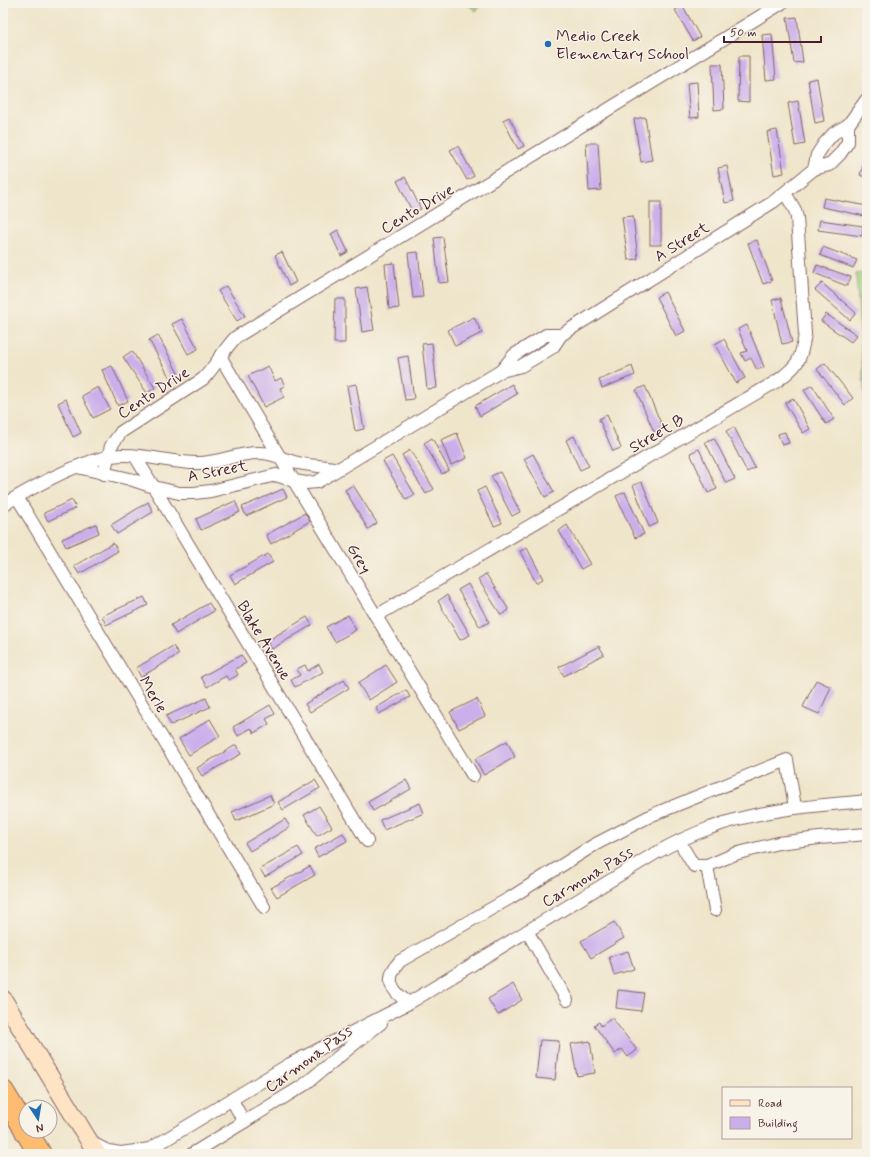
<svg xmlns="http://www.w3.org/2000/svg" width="870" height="1157" font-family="Mynerve,sans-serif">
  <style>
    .green { fill: #a1d281; stroke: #767856 }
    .building { fill: #caafeb }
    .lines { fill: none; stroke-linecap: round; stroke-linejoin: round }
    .street-casing { stroke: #846463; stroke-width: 14 }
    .secondary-casing { stroke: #846463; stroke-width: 19 }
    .highway-casing { stroke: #846463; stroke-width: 24 }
    .street { stroke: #fff; stroke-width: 12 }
    .secondary { stroke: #fee4c5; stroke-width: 17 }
    .highway { stroke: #fdbc6f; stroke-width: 22 }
    .poi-dot { fill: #1f6fb2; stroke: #f7f3e8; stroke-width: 1.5 }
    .labels { text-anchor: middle; stroke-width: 3; stroke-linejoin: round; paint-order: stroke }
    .poi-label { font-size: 16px; fill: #4a1f2b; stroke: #f7f3e8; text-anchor: start }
    .street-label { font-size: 16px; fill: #4a1f2b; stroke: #f7f3e8 }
  </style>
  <rect width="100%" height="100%" fill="#f7f3e8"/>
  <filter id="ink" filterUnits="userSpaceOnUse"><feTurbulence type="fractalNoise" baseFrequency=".025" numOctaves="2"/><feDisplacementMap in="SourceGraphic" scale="8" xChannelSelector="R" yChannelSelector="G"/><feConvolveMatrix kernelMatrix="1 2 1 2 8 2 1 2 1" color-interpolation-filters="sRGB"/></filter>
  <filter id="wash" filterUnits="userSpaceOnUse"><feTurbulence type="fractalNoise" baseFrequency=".012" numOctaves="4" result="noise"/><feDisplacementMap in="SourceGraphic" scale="16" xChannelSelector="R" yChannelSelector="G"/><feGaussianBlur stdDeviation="0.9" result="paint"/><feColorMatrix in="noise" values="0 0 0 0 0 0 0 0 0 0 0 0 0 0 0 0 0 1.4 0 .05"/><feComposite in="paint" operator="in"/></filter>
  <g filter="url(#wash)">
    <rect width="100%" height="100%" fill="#efe5ca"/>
    <!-- green -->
    <g class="green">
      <path d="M 466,3 L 482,3 L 476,11 Z"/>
      <path d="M 867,272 L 867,488 L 866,417 L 856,274 Z"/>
    </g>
    <g id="blocks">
      <!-- building -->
      <g class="building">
        <path d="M 683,6 L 700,37 L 693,41 L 675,10 Z"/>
        <path d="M 797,17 L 803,62 L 794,63 L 787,18 Z"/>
        <path d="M 772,34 L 776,79 L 766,80 L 762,35 Z"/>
        <path d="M 739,56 L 749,56 L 749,102 L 738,101 Z"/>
        <path d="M 712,64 L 722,64 L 724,109 L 714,110 Z"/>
        <path d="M 817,78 L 824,121 L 815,123 L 808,80 Z"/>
        <path d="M 697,82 L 699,117 L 690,118 L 687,83 Z"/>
        <path d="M 798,101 L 805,144 L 795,146 L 788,103 Z"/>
        <path d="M 509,117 L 524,146 L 518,149 L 503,120 Z"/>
        <path d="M 645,117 L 652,160 L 641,162 L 634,119 Z"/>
        <path d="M 777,130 L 784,173 L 774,175 L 767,132 Z"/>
        <path d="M 586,143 L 598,143 L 601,190 L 589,191 Z"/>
        <path d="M 458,146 L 474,176 L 467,180 L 450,150 Z"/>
        <path d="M 867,154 L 867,178 L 860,175 Z"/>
        <path d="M 727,166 L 734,201 L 725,203 L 718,168 Z"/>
        <path d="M 405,177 L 421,209 L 413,213 L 397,181 Z"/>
        <path d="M 824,198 L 867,206 L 865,216 L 822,207 Z"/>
        <rect x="650" y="202" width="11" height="43"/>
        <path d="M 633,216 L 638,259 L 628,260 L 622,217 Z"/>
        <path d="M 820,220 L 863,226 L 862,236 L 818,230 Z"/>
        <path d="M 338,230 L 348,252 L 341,256 L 331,234 Z"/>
        <path d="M 443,237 L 449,282 L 439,283 L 434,238 Z"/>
        <path d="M 757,240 L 772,281 L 763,284 L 748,243 Z"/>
        <path d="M 823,247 L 857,260 L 853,268 L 820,255 Z"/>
        <path d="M 282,252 L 296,282 L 289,286 L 275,255 Z"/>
        <path d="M 418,252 L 423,297 L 413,298 L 408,253 Z"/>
        <path d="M 394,263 L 399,308 L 389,309 L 385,264 Z"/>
        <path d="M 817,265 L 851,277 L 847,286 L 814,273 Z"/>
        <path d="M 822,283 L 856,313 L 850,320 L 815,290 Z"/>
        <path d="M 226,286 L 245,316 L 237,321 L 218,291 Z"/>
        <path d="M 367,287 L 374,330 L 362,332 L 356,289 Z"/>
        <path d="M 665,292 L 685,331 L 676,336 L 656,297 Z"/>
        <path d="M 781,298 L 792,342 L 782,344 L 772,300 Z"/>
        <path d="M 335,299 L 345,299 L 345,343 L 334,343 Z"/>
        <path d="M 826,314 L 857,335 L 851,342 L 821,321 Z"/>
        <path d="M 474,317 L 482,333 L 455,346 L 448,330 Z"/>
        <path d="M 182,319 L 198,349 L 188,354 L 172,324 Z"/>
        <path d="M 747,325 L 764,367 L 757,370 L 751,358 L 745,361 L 741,353 L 747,351 L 738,329 Z"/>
        <path d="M 158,335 L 179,375 L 171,380 L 149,340 Z"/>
        <path d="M 724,339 L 745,378 L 736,383 L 715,344 Z"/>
        <path d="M 432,343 L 437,388 L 427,389 L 422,344 Z"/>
        <path d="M 132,351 L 155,388 L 147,393 L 123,357 Z"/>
        <path d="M 408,356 L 414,399 L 405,400 L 398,358 Z"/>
        <path d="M 825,363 L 853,398 L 845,405 L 817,369 Z"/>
        <path d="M 112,366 L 128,401 L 118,406 L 102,370 Z"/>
        <path d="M 268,366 L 275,381 L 281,378 L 285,386 L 280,388 L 284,397 L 264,407 L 248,376 Z"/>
        <path d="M 632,366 L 635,375 L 602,388 L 599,380 Z"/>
        <path d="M 356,384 L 364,429 L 355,431 L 347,386 Z"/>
        <path d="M 512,384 L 517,394 L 480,416 L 475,406 Z"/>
        <path d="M 812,385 L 834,419 L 826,424 L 804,390 Z"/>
        <path d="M 645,386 L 663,428 L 654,432 L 636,390 Z"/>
        <path d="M 98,387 L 110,409 L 93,418 L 82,396 Z"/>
        <path d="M 793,398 L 810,429 L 803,433 L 785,403 Z"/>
        <path d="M 66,399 L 81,433 L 73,437 L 58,403 Z"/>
        <path d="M 607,415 L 621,448 L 613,451 L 599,419 Z"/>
        <path d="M 734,427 L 755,468 L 747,472 L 726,431 Z"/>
        <path d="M 785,432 L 789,443 L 782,445 L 778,434 Z"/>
        <path d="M 457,433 L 467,458 L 451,465 L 441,440 Z"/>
        <path d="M 574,436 L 589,466 L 580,470 L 566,440 Z"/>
        <path d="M 432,438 L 449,470 L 442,474 L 424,443 Z"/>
        <path d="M 714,438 L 735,479 L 726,483 L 705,442 Z"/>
        <path d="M 699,449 L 717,489 L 708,493 L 690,453 Z"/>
        <path d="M 410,450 L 434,489 L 426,494 L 402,455 Z"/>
        <path d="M 533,454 L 554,492 L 545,497 L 524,459 Z"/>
        <path d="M 392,456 L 415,495 L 406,500 L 383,461 Z"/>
        <path d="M 500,472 L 520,512 L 512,516 L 491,476 Z"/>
        <path d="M 642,482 L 658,523 L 649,527 L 633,485 Z"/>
        <path d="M 353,485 L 377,523 L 368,529 L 345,490 Z"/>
        <path d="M 485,487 L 502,523 L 494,526 L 477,491 Z"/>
        <path d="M 283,489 L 287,497 L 246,516 L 242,507 Z"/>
        <path d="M 625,492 L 644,534 L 635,538 L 616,496 Z"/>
        <path d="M 72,500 L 76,508 L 48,521 L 44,513 Z"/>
        <path d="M 235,501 L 240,512 L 201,530 L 196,519 Z"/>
        <path d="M 148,502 L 153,512 L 117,534 L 111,525 Z"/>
        <path d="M 305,513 L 310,521 L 271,544 L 266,535 Z"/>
        <path d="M 96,524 L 99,533 L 66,547 L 62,539 Z"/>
        <path d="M 567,525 L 590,564 L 581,569 L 559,531 Z"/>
        <path d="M 113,543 L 118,551 L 79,574 L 74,566 Z"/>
        <path d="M 527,548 L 543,579 L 536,583 L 520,551 Z"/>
        <path d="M 268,554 L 273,562 L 235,584 L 230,575 Z"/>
        <path d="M 486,574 L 509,610 L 501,615 L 478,579 Z"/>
        <path d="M 468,584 L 489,622 L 480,627 L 458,590 Z"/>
        <path d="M 447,595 L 470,635 L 460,640 L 438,601 Z"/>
        <path d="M 144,597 L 148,605 L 106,625 L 102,616 Z"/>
        <path d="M 209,603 L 214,611 L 176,634 L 171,625 Z"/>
        <path d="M 348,615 L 356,630 L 335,642 L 326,627 Z"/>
        <path d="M 307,617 L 312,625 L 272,649 L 267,641 Z"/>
        <path d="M 173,646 L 179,654 L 141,677 L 136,668 Z"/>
        <path d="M 599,646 L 604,654 L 564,676 L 559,667 Z"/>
        <path d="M 241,655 L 246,663 L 235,669 L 238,675 L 229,680 L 226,676 L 207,687 L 201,677 Z"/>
        <path d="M 319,664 L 323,672 L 295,687 L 291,680 L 300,675 L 297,669 L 305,665 L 308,671 Z"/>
        <path d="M 386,665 L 397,682 L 369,700 L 358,683 Z"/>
        <path d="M 344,680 L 349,688 L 310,712 L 305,704 Z"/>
        <path d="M 816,680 L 831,687 L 819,714 L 803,707 Z"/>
        <path d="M 406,690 L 410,697 L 379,714 L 376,708 Z"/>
        <path d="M 206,698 L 210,707 L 171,725 L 166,716 Z"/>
        <path d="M 477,699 L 485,716 L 459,729 L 450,712 Z"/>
        <path d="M 270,705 L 275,714 L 266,719 L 269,724 L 254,733 L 251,728 L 238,736 L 233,727 Z"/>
        <path d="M 210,719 L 220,736 L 189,755 L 179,739 Z"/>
        <path d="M 507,741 L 515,757 L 484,775 L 475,759 Z"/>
        <path d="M 236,745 L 241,754 L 202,776 L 197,768 Z"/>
        <path d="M 315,780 L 320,788 L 283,810 L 278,802 Z"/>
        <path d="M 406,780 L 411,789 L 373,811 L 368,802 Z"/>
        <path d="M 270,795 L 274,804 L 236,821 L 232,812 Z"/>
        <path d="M 420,803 L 424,813 L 384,830 L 380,820 Z"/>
        <path d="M 319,806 L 332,827 L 317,836 L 304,815 Z"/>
        <path d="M 285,819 L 290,827 L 250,851 L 245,843 Z"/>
        <path d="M 343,833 L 347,841 L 318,857 L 314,849 Z"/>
        <path d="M 298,847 L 303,855 L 265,877 L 260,869 Z"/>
        <path d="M 310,866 L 315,875 L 277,897 L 271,888 Z"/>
        <path d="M 614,922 L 624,938 L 591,958 L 581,941 Z"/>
        <path d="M 628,951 L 634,969 L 614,975 L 609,957 Z"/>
        <path d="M 513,984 L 522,1000 L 498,1015 L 488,999 Z"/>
        <path d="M 618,990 L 644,993 L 641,1011 L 616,1008 Z"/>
        <path d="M 612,1018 L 637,1050 L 628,1057 L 622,1049 L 615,1054 L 594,1025 L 599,1022 L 601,1026 Z"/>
        <path d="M 540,1040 L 559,1041 L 555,1080 L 536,1078 Z"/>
        <path d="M 590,1041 L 595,1073 L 577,1076 L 571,1044 Z"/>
      </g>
    </g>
  </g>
  <g filter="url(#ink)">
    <use href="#blocks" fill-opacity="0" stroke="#846463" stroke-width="1"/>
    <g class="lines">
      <!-- street casing -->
      <g class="street-casing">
        <g id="street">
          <path d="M 814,169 L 817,155 L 824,144 L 834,133 L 848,125 L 867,99"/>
          <path d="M 220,356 L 294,481 L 473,776"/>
          <path d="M 501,371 L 514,355 L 546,335 L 561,335"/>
          <path d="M 135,456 L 367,841"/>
          <path d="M 77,467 L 130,479 L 154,487 L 179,493 L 194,493 L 211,491 L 276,475 L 294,481 L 306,483 L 317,482 L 501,371 L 521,366 L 553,347 L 561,335 L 773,202 L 814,169 L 829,165 L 840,154 L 848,142 L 848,125"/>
          <path d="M 104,474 L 111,446 L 121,432 L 203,379 C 216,366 223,350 236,337 L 782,3"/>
          <path d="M 17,497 L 264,907"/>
          <path d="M 3,505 C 33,487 91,454 125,455 C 150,455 175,464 201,463 C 221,462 240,452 261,453 C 274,453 286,461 298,463 C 311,466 325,466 338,469"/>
          <path d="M 376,616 L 777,381 C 799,365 801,360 805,334 L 797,218 L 795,210 L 785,193"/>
          <path d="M 679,841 L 694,866 L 707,866 L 735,854 L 778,843 L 819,838 L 867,834"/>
          <path d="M 707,866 L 715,910"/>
          <path d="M 527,931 L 567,1000"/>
          <path d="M 409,1003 C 390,990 384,979 400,961 L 510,898 L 594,845 L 652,815 L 787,760 L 795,807"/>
          <path d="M 232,1100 L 244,1122"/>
          <path d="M 90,1142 L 108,1151 L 121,1153 L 150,1149 L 290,1064 L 409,1003 L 654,854 C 672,844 690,835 710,828 C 760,809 814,806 867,801"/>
          <path d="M 192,1154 L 304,1085 L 353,1045 L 381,1023"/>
        </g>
      </g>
      <!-- secondary casing -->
      <g class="secondary-casing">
        <path id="secondary" d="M 3,999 L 97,1154"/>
      </g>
      <!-- highway casing -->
      <g class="highway-casing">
        <g id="highway">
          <path d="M 3,1092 L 26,1130"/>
          <path d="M 26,1131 L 40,1154"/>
        </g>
      </g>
      <!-- street -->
      <use href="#street" class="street"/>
      <!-- secondary -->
      <use href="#secondary" class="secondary"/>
      <!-- highway -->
      <use href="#highway" class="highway"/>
    </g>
  </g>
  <!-- markers -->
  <circle class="poi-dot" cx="548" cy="44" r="4"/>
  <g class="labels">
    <!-- poi labels -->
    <g class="poi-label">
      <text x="556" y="41">Medio Creek<tspan x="556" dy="18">Elementary School</tspan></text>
    </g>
    <!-- street labels -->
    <g class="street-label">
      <text transform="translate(417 208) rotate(-31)" y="6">Cento Drive</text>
      <text transform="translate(681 241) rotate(-32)" y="6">A Street</text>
      <text transform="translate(153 392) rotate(-33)" y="6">Cento Drive</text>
      <text transform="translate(656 433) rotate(-30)" y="6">Street B</text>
      <text transform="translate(217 470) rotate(-11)" y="6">A Street</text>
      <text transform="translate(360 558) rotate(59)" y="6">Grey</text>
      <text transform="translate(265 640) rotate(59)" y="6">Blake Avenue</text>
      <text transform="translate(154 694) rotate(59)" y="6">Merle</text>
      <text transform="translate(587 876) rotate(-31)" y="6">Carmona Pass</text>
      <text transform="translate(308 1058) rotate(-36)" y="6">Carmona Pass</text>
    </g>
  </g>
  <!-- margin -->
  <rect width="870" height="1157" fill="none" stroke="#f7f3e8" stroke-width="16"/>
  <!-- legend -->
  <rect x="722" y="1087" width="130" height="52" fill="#f7f3e8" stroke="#b29e9c"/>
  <rect x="730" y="1100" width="20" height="6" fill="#fee4c5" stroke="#b29e9c"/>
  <text x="758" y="1107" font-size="12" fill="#4a1f2b">Road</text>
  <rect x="730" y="1117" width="20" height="12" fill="#caafeb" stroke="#b29e9c"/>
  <text x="758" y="1127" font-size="12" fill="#4a1f2b">Building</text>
  <!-- north arrow -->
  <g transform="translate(38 1119) rotate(168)"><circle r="19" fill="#f7f3e8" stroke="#b29e9c"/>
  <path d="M0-3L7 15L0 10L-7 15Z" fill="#1f6fb2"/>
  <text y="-6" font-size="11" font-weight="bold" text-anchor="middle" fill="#4a1f2b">N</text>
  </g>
  <!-- scale -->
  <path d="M724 36v6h97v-6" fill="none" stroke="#4a1f2b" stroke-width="2"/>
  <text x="730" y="36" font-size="12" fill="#4a1f2b" stroke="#f7f3e8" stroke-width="3" paint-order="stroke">50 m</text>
</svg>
